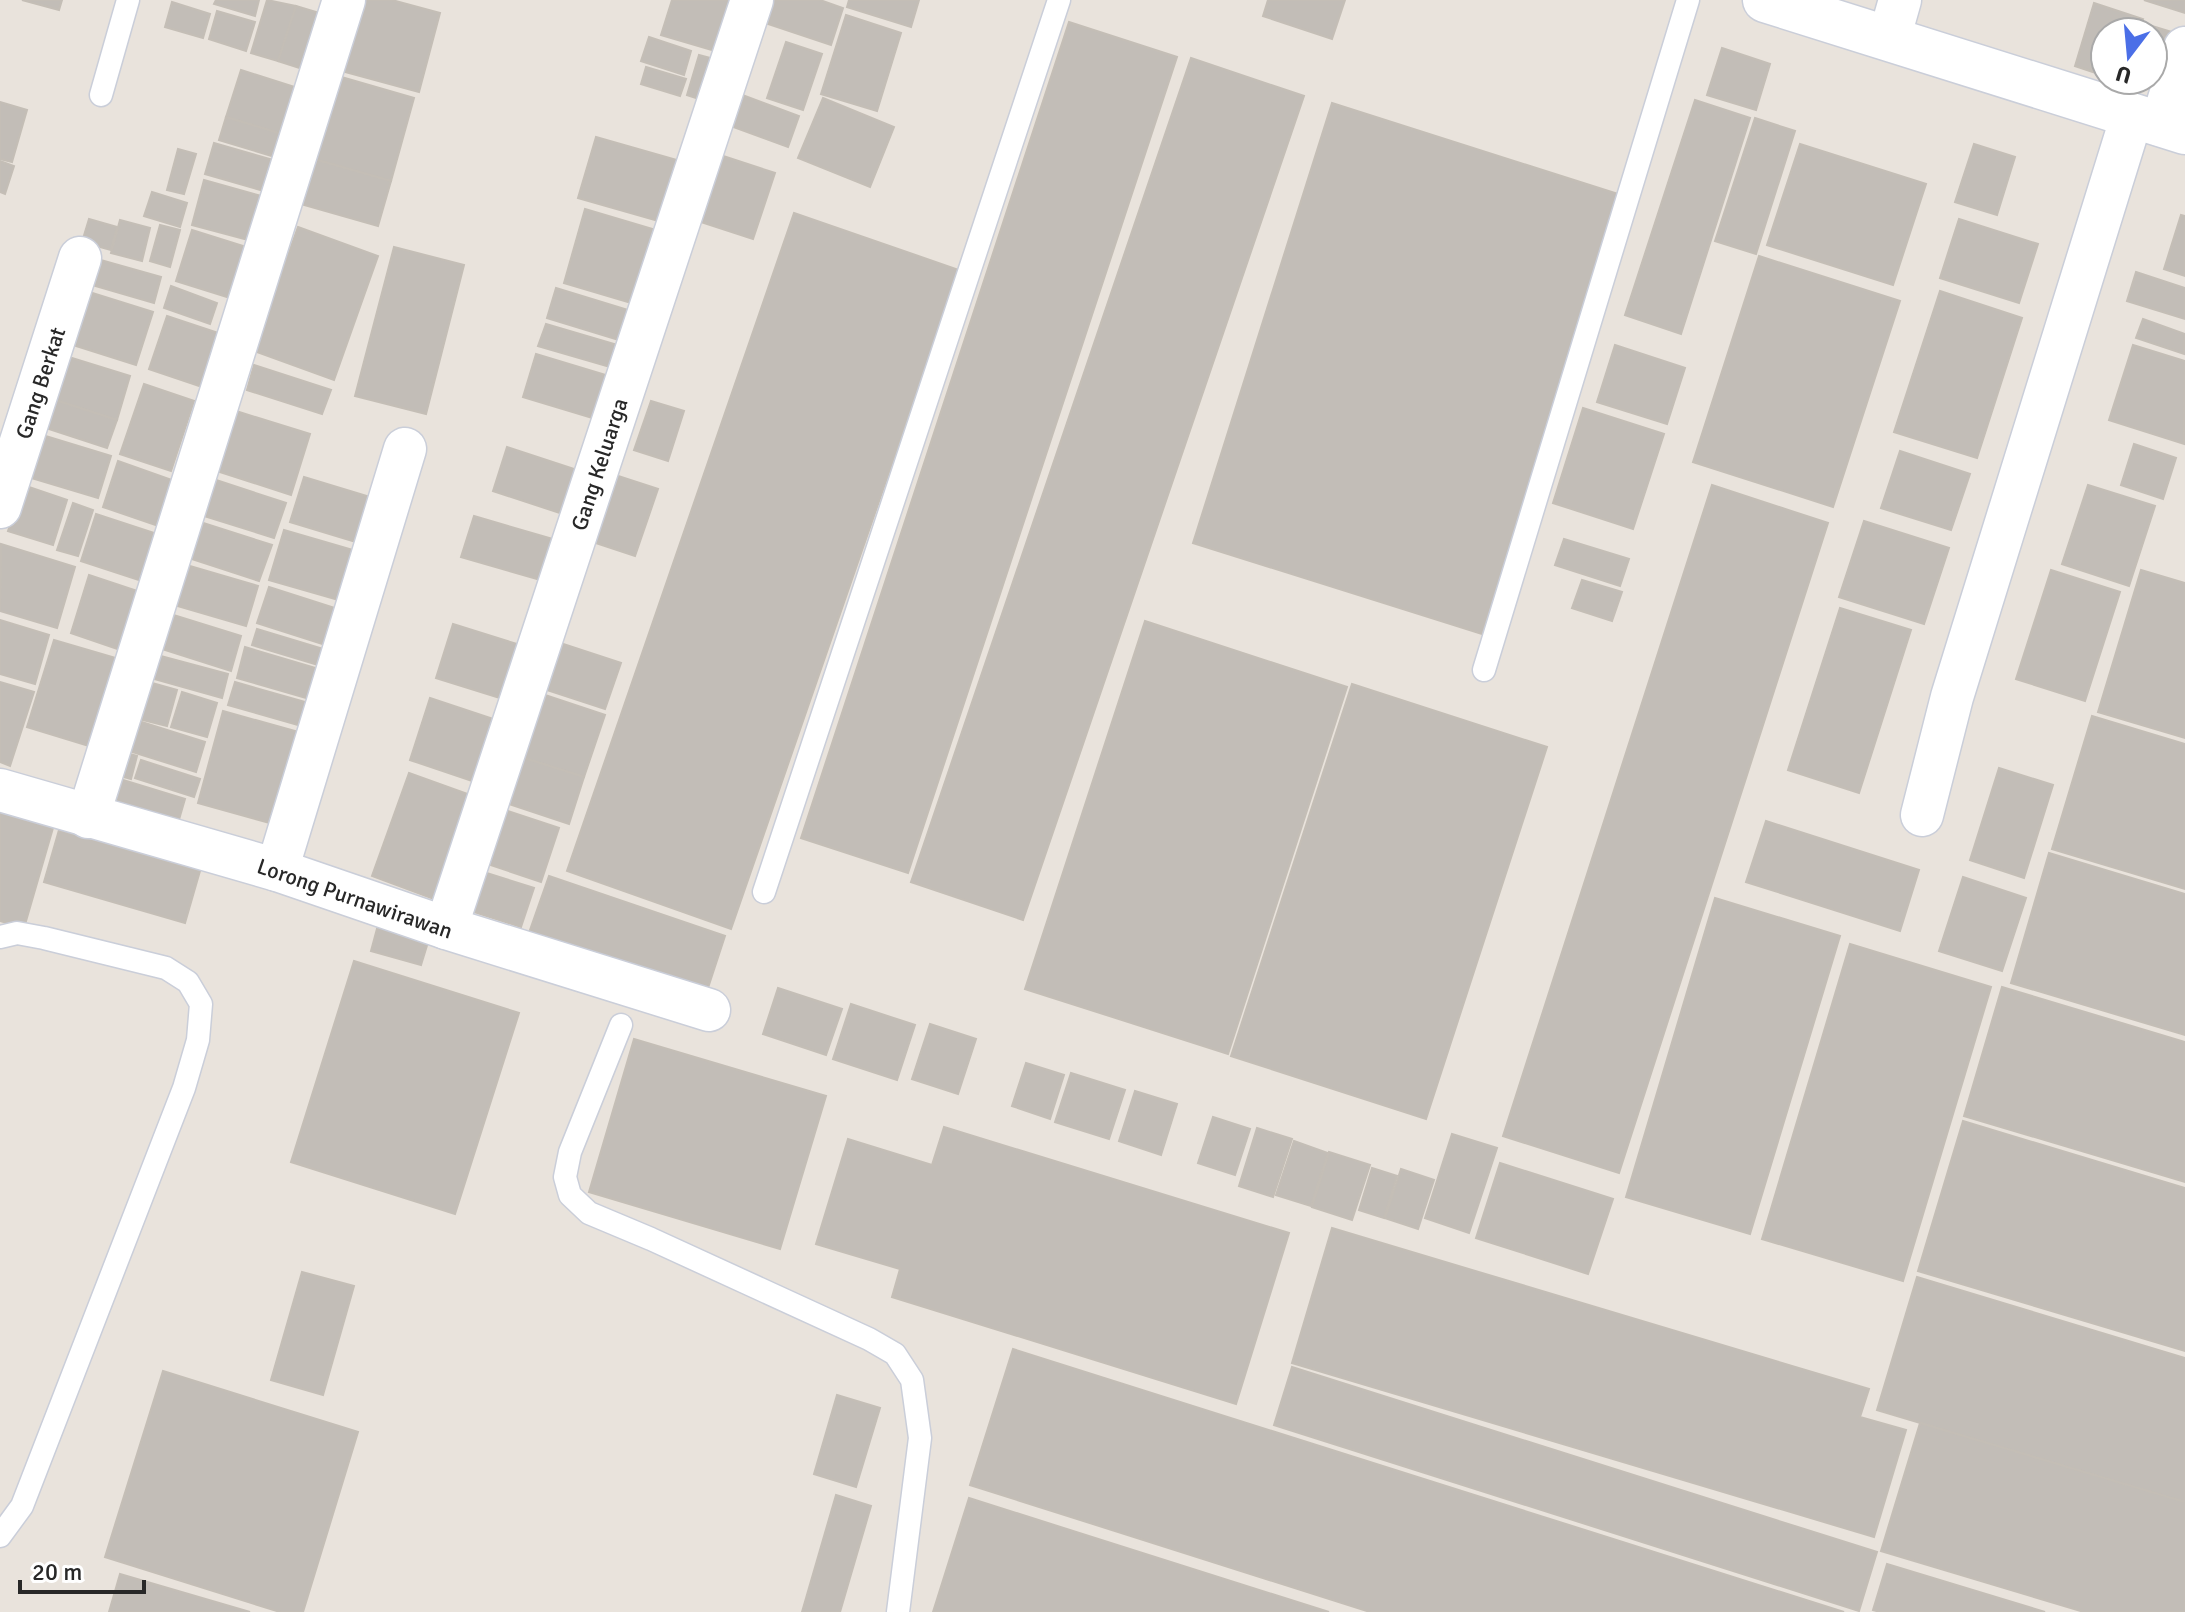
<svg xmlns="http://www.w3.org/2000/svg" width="2185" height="1612" font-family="Signika,sans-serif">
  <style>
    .building { fill: #c2bdb7; stroke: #c4beb6; stroke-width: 2 }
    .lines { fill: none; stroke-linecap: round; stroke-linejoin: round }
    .service-casing { stroke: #caced9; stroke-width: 25 }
    .minor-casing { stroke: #caced9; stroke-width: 45 }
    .tertiary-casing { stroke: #caced9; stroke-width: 47 }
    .service { stroke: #fff; stroke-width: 22 }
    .minor { stroke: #fff; stroke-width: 42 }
    .tertiary { stroke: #fff; stroke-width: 44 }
    .labels { text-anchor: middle; stroke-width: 6; stroke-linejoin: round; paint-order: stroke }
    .street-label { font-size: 22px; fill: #282828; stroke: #fff }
  </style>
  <rect width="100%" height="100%" fill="#e9e3dc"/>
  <!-- building -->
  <g class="building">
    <path d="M 22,0 L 62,0 L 59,10 Z"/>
    <path d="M 216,0 L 259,0 L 255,16 L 214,4 Z"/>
    <path d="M 267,0 L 296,6 L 278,61 L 251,53 Z"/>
    <path d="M 358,0 L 392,0 L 440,13 L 419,92 L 338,70 Z"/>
    <path d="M 672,0 L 738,0 L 722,53 L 661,35 Z"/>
    <path d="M 766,0 L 820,0 L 843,8 L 831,45 L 759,21 Z"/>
    <path d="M 849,0 L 919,0 L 911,27 L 847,7 Z"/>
    <path d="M 1268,0 L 1345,0 L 1332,39 L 1263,16 Z"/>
    <path d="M 2144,0 L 2185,0 L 2185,13 Z"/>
    <path d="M 172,2 L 210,14 L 203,38 L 165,27 Z"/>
    <path d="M 2094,3 L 2143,19 L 2138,32 L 2105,32 L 2105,76 L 2075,66 Z"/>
    <path d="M 296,6 L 329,16 L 312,72 L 278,61 Z"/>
    <path d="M 217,11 L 255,22 L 246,51 L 209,39 Z"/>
    <path d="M 846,15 L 901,33 L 877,111 L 821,94 Z"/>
    <path d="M 1069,22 L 1177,57 L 908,873 L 801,838 Z"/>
    <path d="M 2152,26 L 2185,36 L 2169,89 L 2140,80 L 2153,80 L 2153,32 L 2150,32 Z"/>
    <path d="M 649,37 L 691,51 L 684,75 L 641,61 Z"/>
    <path d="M 786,42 L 822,54 L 803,110 L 767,98 Z"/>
    <path d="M 1722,48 L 1770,64 L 1756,110 L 1707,95 Z"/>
    <path d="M 699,55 L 714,59 L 702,100 L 687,95 Z"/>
    <path d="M 1191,58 L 1304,96 L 1023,920 L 911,882 Z"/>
    <path d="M 646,67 L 686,79 L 680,96 L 641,84 Z"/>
    <path d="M 241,70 L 310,92 L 295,138 L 226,117 Z"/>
    <path d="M 331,74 L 414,98 L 391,181 L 307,157 Z"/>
    <path d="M 737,93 L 799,116 L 788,147 L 725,124 Z"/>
    <path d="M 823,98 L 894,127 L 870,187 L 798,158 Z"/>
    <path d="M 1695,100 L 1750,118 L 1681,334 L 1625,315 Z"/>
    <path d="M 0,102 L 27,110 L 12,162 L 0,159 Z"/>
    <path d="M 1332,103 L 1621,195 L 1482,634 L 1193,543 Z"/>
    <path d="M 226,117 L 295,138 L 288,161 L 219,140 Z"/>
    <path d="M 1755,118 L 1795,131 L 1756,254 L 1715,241 Z"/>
    <path d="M 596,137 L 680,161 L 662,222 L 578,198 Z"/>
    <path d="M 214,143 L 280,162 L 271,193 L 205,174 Z"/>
    <path d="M 1800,144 L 1926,184 L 1893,285 L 1767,245 Z"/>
    <path d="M 1974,144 L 2015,157 L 1997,215 L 1955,202 Z"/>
    <path d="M 178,149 L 196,154 L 184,194 L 167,190 Z"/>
    <path d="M 714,153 L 775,173 L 753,239 L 692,219 Z"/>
    <path d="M 307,157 L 391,181 L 378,226 L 294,202 Z"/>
    <path d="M 0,161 L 14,166 L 5,194 L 0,192 Z"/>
    <path d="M 204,180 L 265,197 L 252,241 L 192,225 Z"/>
    <path d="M 152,192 L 187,203 L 180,227 L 144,216 Z"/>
    <path d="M 585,209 L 659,231 L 638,305 L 564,283 Z"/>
    <path d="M 794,213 L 959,270 L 731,929 L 567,871 Z"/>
    <path d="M 2181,215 L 2185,216 L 2185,276 L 2164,269 Z"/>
    <path d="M 89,219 L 117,227 L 111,250 L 82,242 Z"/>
    <path d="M 1959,219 L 2038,244 L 2019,303 L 1940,278 Z"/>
    <path d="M 120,220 L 150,228 L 142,261 L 111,253 Z"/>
    <path d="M 160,225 L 180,230 L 170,267 L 150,261 Z"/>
    <path d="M 298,227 L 378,256 L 334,380 L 254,351 Z"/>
    <path d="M 192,230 L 262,252 L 246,303 L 176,281 Z"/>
    <path d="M 394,247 L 464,265 L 426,414 L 355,396 Z"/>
    <path d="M 1759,256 L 1900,301 L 1833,507 L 1693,462 Z"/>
    <path d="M 90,257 L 161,277 L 154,303 L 82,282 Z"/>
    <path d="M 2136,272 L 2185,288 L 2185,319 L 2127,301 Z"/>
    <path d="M 171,286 L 217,303 L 210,324 L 164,308 Z"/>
    <path d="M 556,288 L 631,311 L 622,341 L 547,318 Z"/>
    <path d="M 86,291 L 153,312 L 136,365 L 70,344 Z"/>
    <path d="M 1940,291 L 2022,318 L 1977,458 L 1894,432 Z"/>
    <path d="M 167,316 L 224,335 L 205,388 L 149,369 Z"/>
    <path d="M 2143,319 L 2185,334 L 2184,354 L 2136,338 Z"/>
    <path d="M 546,324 L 624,347 L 617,369 L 538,346 Z"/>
    <path d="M 1615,345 L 1685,368 L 1667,424 L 1597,402 Z"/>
    <path d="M 2133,345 L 2185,361 L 2184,444 L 2109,420 Z"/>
    <path d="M 59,354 L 130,376 L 117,420 L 46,397 Z"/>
    <path d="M 536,354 L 612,377 L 599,420 L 523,397 Z"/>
    <path d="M 254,365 L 331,390 L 322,414 L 247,390 Z"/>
    <path d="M 144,384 L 194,401 L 171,471 L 120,454 Z"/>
    <path d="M 46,397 L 117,420 L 107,448 L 37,425 Z"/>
    <path d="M 651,401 L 684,411 L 668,461 L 634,450 Z"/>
    <path d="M 1583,408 L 1664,434 L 1633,529 L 1553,503 Z"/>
    <path d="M 236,411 L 310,434 L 291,495 L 217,471 Z"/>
    <path d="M 39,434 L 111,456 L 98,498 L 25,476 Z"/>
    <path d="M 2134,444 L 2176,458 L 2163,499 L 2121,485 Z"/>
    <path d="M 507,447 L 589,474 L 575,518 L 493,491 Z"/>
    <path d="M 1900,451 L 1970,474 L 1951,530 L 1881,508 Z"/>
    <path d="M 118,461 L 189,486 L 173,531 L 103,507 Z"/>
    <path d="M 612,474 L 658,489 L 635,556 L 590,541 Z"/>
    <path d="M 304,477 L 383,501 L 369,546 L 290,522 Z"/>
    <path d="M 210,478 L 286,503 L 274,538 L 198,514 Z"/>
    <path d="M 23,485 L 67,500 L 53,545 L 8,531 Z"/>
    <path d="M 1712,485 L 1828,523 L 1619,1173 L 1503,1136 Z"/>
    <path d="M 2088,485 L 2155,506 L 2129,586 L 2062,564 Z"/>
    <path d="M 73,503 L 93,510 L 78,556 L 57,550 Z"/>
    <path d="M 96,514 L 166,537 L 151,584 L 81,561 Z"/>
    <path d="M 474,516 L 556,540 L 544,581 L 461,557 Z"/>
    <path d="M 197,521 L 272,545 L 259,581 L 186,557 Z"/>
    <path d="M 1864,521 L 1949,548 L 1924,624 L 1839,597 Z"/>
    <path d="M 284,530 L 363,553 L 349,603 L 269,580 Z"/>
    <path d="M 1564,539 L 1629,559 L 1620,586 L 1555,565 Z"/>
    <path d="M 1,544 L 75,567 L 57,628 L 0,611 Z"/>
    <path d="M 183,564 L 258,586 L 246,626 L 171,604 Z"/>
    <path d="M 2051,570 L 2120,592 L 2085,701 L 2016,679 Z"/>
    <path d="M 2141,570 L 2185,583 L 2185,738 L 2098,712 Z"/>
    <path d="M 89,575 L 152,596 L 132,654 L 71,633 Z"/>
    <path d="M 1582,580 L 1622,592 L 1612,621 L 1572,608 Z"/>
    <path d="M 269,587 L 350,613 L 338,649 L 257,623 Z"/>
    <path d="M 1840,608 L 1911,630 L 1859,793 L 1788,770 Z"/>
    <path d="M 167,613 L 241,636 L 231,671 L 156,647 Z"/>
    <path d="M 0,620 L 49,635 L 35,684 L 0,674 Z"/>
    <path d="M 1145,621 L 1347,687 L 1228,1054 L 1025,989 Z"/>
    <path d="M 453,624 L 520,645 L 503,699 L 436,678 Z"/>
    <path d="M 257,629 L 333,652 L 328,668 L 252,645 Z"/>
    <path d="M 548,639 L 621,663 L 605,709 L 532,685 Z"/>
    <path d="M 54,640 L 129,662 L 102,750 L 27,727 Z"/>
    <path d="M 245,647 L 322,670 L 313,700 L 237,678 Z"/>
    <path d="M 157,655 L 228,674 L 222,698 L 151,678 Z"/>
    <path d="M 145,681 L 177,690 L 167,726 L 135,718 Z"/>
    <path d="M 0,682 L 34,692 L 10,766 L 0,762 Z"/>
    <path d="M 235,682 L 312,704 L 305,727 L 228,705 Z"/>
    <path d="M 1352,684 L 1547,747 L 1426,1119 L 1231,1056 Z"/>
    <path d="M 533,691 L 605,715 L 584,777 L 512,754 Z"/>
    <path d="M 182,692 L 217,703 L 207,737 L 171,727 Z"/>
    <path d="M 430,698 L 496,720 L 475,782 L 410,760 Z"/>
    <path d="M 223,711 L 302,733 L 277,825 L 198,803 Z"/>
    <path d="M 2092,716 L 2185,744 L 2185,889 L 2052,849 Z"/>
    <path d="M 129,718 L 205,742 L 196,772 L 120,748 Z"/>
    <path d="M 116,750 L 137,756 L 131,779 L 109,773 Z"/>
    <path d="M 512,754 L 584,777 L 569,824 L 497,800 Z"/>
    <path d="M 141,760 L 200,779 L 194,797 L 135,778 Z"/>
    <path d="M 1999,768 L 2053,785 L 2024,878 L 1970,860 Z"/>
    <path d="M 409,773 L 479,798 L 442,902 L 372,876 Z"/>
    <path d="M 110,776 L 185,799 L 178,823 L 102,800 Z"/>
    <path d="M 493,806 L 559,828 L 541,882 L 476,860 Z"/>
    <path d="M 0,813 L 53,828 L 24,928 L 0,921 Z"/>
    <path d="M 1766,821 L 1919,870 L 1900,931 L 1746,882 Z"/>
    <path d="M 59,830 L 200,871 L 185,923 L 44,882 Z"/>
    <path d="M 2049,853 L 2185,894 L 2185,1035 L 2011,983 Z"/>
    <path d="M 477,870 L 534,888 L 521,927 L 465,909 Z"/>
    <path d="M 549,876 L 725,936 L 706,994 L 529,933 Z"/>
    <path d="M 1963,877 L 2026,898 L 2002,971 L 1939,951 Z"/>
    <path d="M 1715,898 L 1840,936 L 1750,1234 L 1626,1197 Z"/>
    <path d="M 378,925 L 429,939 L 421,965 L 371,951 Z"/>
    <path d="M 1850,944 L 1991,987 L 1903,1281 L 1762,1239 Z"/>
    <path d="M 354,961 L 519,1013 L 455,1214 L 291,1162 Z"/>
    <path d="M 2002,987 L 2185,1042 L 2185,1182 L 1964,1116 Z"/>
    <path d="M 778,988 L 842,1009 L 826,1055 L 763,1034 Z"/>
    <path d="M 851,1004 L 915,1025 L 897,1080 L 833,1059 Z"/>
    <path d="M 930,1024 L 976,1039 L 958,1094 L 912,1079 Z"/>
    <path d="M 634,1039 L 826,1096 L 780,1249 L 589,1192 Z"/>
    <path d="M 1026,1063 L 1064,1075 L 1050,1119 L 1012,1106 Z"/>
    <path d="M 1071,1073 L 1125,1090 L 1109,1139 L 1055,1122 Z"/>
    <path d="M 1135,1091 L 1177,1104 L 1161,1155 L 1119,1141 Z"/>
    <path d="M 1213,1117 L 1250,1129 L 1235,1175 L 1198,1163 Z"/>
    <path d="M 1963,1121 L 2185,1188 L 2185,1351 L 1918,1271 Z"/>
    <path d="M 944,1127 L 1289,1233 L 1236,1404 L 892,1297 L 900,1269 L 816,1244 L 848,1139 L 932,1165 Z"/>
    <path d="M 1257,1128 L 1292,1139 L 1273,1197 L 1239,1186 Z"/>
    <path d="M 1452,1134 L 1497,1148 L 1469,1233 L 1425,1218 Z"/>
    <path d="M 1294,1141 L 1328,1153 L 1311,1206 L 1276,1195 Z"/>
    <path d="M 1329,1152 L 1370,1165 L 1352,1220 L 1312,1207 Z"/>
    <path d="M 1500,1163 L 1613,1199 L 1588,1274 L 1476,1238 Z"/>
    <path d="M 1372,1168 L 1397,1176 L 1384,1218 L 1359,1210 Z"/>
    <path d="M 1401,1169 L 1434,1180 L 1418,1229 L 1385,1218 Z"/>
    <path d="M 1332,1228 L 1869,1389 L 1860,1417 L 1906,1430 L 1874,1537 L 1292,1363 Z"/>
    <path d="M 302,1272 L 354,1286 L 323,1395 L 271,1380 Z"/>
    <path d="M 1917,1277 L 2185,1358 L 2185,1502 L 1877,1410 Z"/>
    <path d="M 1013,1349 L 1844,1612 L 1370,1612 L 970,1485 Z"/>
    <path d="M 1292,1367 L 1877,1552 L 1859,1611 L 1274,1425 Z"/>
    <path d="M 163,1371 L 358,1432 L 303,1612 L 280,1612 L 105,1557 Z"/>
    <path d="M 837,1395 L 880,1408 L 856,1487 L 814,1474 Z"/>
    <path d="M 1920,1423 L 2185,1502 L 2185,1612 L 2084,1612 L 1881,1551 Z"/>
    <path d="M 836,1495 L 871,1506 L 840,1612 L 802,1612 Z"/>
    <path d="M 969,1498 L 1329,1612 L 933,1612 Z"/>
    <path d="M 1887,1564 L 2045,1612 L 1880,1612 L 1873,1610 Z"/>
    <path d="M 120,1574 L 250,1612 L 109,1612 Z"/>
  </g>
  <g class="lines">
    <!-- service casing -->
    <g class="service-casing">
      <g id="service">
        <path d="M 101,95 L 128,0"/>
        <path d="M 1484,670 L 1688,0"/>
        <path d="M 764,892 L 1059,0"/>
        <path d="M 0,937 L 17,933 L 44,938 L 166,968 L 188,982 L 201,1004 L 198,1040 L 184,1088 L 22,1506 L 0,1536"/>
        <path d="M 621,1025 L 570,1152 L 565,1177 L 570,1195 L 589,1213 L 651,1239 L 869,1339 L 895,1354 L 912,1380 L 920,1438 L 898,1612"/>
      </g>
    </g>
    <!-- minor casing -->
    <g class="minor-casing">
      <g id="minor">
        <path d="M 1889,39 L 1900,0"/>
        <path d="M 2161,125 L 2185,48"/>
        <path d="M 0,507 L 80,258"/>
        <path d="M 0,790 L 277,870 L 446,928 L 709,1010"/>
        <path d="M 1922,815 L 1952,697 L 2132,116"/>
        <path d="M 88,817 L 344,0"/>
        <path d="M 277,870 L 405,449"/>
        <path d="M 446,928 L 752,0"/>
      </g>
    </g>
    <!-- tertiary casing -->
    <g class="tertiary-casing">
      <path id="tertiary" d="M 1765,0 L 2185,132"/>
    </g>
    <!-- service -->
    <use href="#service" class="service"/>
    <!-- minor -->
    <use href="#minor" class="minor"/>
    <!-- tertiary -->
    <use href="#tertiary" class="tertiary"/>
  </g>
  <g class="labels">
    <!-- street labels -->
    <g class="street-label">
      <text transform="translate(40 383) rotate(-72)" y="8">Gang Berkat</text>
      <text transform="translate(599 464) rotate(-72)" y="8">Gang Keluarga</text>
      <text transform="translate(355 898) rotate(19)" y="8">Lorong Purnawirawan</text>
    </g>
  </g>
  <!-- north arrow -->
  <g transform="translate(2129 56) rotate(196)"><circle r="38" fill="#ffffff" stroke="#a9a9a9" stroke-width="2"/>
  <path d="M0-6L14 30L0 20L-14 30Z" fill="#4b6fe7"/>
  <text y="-12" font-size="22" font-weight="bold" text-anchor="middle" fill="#282828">U</text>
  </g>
  <!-- scale -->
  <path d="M20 1580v12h124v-12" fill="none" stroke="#282828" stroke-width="4"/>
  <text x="32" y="1580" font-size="24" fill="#282828" stroke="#ffffff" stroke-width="6" paint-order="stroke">20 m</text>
</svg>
